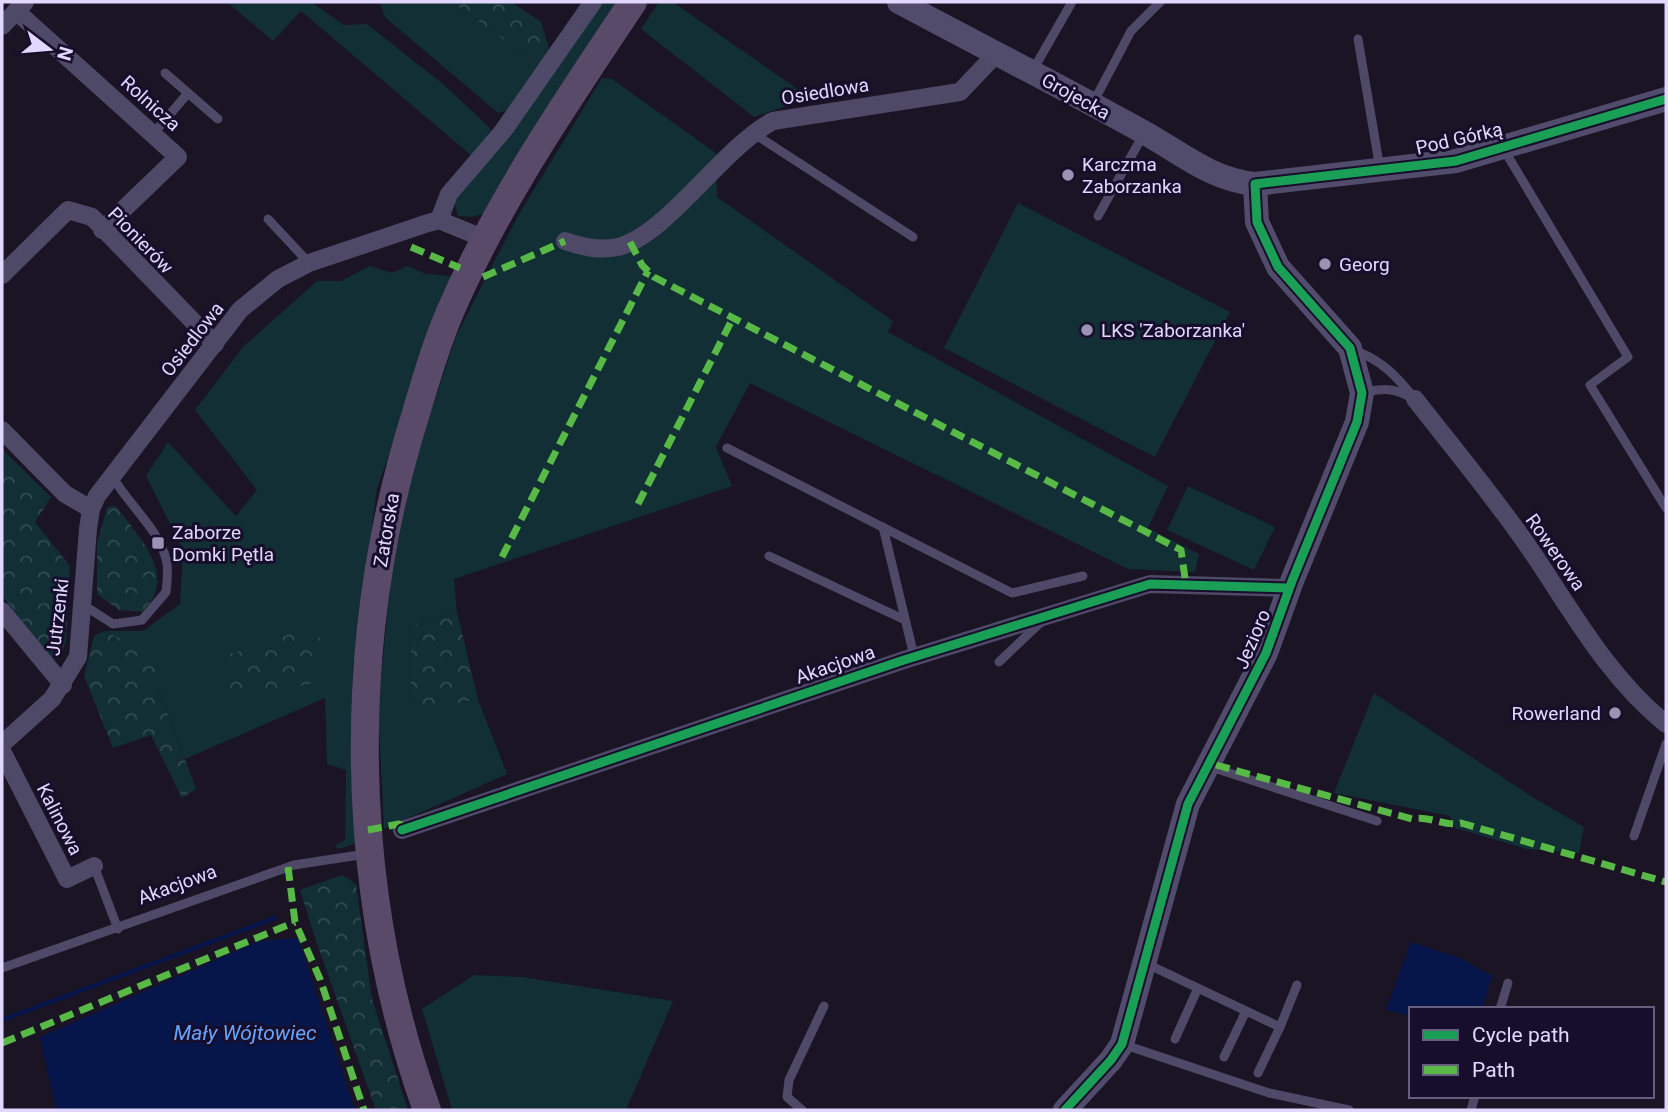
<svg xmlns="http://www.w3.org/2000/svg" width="1668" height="1112" font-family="Roboto,sans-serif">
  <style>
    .green { fill: #112f34 }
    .forest { fill: url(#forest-crowns) }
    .water { fill: #07164a }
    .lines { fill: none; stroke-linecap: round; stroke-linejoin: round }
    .stream { stroke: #07164a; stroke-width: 4.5 }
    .lane { stroke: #4e4966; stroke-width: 9 }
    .street { stroke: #4e4966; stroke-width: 18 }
    .secondary { stroke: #524c6c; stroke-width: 24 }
    .primary { stroke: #594a6a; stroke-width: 28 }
    .quiet { stroke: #58b947; stroke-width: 7; stroke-dasharray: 14 7; stroke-linecap: butt }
    .cycleway-casing { stroke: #170e2b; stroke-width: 13 }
    .cycleway { stroke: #1a9f57; stroke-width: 9 }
    .poi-dot { fill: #9c93b3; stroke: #170e2b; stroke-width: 2.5 }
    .labels { text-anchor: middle; stroke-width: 6; stroke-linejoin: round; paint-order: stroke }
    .street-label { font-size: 19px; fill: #e2d8ff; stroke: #170e2b }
    .poi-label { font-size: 19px; fill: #e2d8ff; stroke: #170e2b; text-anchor: start }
    .water-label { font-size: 21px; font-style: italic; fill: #66a5ff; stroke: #170e2b }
  </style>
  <defs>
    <pattern id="forest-crowns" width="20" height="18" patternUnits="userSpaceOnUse" patternTransform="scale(1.75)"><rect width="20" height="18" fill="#112f34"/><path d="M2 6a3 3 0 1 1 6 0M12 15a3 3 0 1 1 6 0" fill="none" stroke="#334c52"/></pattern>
  </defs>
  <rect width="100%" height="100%" fill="#1a1425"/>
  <!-- green -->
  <g class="green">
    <path d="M 227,2 L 311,2 L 344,25 L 367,24 L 443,84 L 486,124 L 491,130 L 473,157 L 301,11 L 273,41 Z"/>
    <path d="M 379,2 L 452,2 L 540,66 L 508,110 L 498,113 L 386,18 Z"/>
    <path d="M 599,2 L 619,2 L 486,213 L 471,217 L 458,216 L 454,202 L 508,135 Z"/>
    <path d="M 659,2 L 673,2 L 810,98 L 754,117 L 641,29 Z"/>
    <path d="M 602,78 L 612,79 L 716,153 L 717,197 L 893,321 L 888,332 L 1168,486 L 1148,528 L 1199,554 L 1195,572 L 1128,569 L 750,383 L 716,447 L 732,486 L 454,579 L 457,612 L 411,625 L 410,712 L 478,699 L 507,774 L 384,829 L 378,708 L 391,577 L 415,460 L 455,339 L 479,291 L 519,214 Z"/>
    <path d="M 1018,203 L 1230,312 L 1155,457 L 944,348 Z"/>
    <path d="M 370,266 L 392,273 L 407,266 L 426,274 L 451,276 L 377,489 L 353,668 L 351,770 L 357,843 L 339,849 L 335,846 L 345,840 L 346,770 L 327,764 L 325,698 L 185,759 L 158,688 L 133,644 L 104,631 L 143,631 L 180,604 L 183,550 L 146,476 L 168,442 L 236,516 L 257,490 L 195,410 L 243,347 L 317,281 L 341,281 Z"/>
    <path d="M 1188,486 L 1275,527 L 1254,570 L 1167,530 Z"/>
    <path d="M 1374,693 L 1534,798 L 1584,827 L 1579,853 L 1527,849 L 1455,828 L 1450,816 L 1334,793 Z"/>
    <path d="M 474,975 L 522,977 L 673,1001 L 626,1110 L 452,1110 L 422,1009 Z"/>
  </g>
  <!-- forest -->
  <g class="forest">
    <path d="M 452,2 L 511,2 L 541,22 L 549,48 L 540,66 Z"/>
    <path d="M 2,449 L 51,497 L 35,522 L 70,566 L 66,642 L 60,658 L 53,659 L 2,596 Z"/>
    <path d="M 116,506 C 139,538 179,575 143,612 L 119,610 L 97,594 L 97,544 L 107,507 Z"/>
    <path d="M 457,612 L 478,699 L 410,713 L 411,625 Z"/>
    <path d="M 312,627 L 325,646 L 313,683 L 233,702 L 225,656 Z"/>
    <path d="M 104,631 L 133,644 L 163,672 L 158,688 L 196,789 L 182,798 L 151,735 L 113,748 L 84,676 L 94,636 Z"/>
    <path d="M 342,875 L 356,884 L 372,999 L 408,1110 L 376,1110 L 316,941 L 300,890 Z"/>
  </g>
  <!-- water -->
  <g class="water">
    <path d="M 298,938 L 355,1110 L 56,1110 L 40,1037 L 259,941 Z"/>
    <path d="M 1411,942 L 1460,958 L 1492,976 L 1482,1009 L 1411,1009 L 1411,1016 L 1386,1010 Z"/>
  </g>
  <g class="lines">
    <!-- stream -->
    <path class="stream" d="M 2,1020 L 275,918"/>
    <!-- lane -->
    <g class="lane">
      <path d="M 1358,39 L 1380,169"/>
      <path d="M 1033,70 L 1072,2"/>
      <path d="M 165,73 L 218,119"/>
      <path d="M 1094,101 L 1131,31 L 1160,2"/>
      <path d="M 154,133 L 188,93"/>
      <path d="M 753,133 L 913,237"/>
      <path d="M 1503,148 L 1628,357 L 1590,385 L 1666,508"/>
      <path d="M 1098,216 L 1143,135"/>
      <path d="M 268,219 L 309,263"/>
      <path d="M 1356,351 C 1383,361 1397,377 1415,399"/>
      <path d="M 1364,392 C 1383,389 1393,387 1410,397"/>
      <path d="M 727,448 L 1012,593 L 1083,576"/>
      <path d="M 883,527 L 914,656"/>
      <path d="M 769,556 L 905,620"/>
      <path d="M 82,604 L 113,624 L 142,620 L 166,592 C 167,582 169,568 166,559 C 158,528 128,504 112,476"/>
      <path d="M 999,662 L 1041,622"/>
      <path d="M 1211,767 L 1377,821"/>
      <path d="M 1634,836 L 1666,744"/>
      <path d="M 94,866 L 118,929"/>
      <path d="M 1145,963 L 1280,1027 L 1297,985"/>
      <path d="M 2,968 L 294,865 L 366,854"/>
      <path d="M 1500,1009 L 1508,983"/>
      <path d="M 1175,1039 L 1198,988"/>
      <path d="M 1122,1044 L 1269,1093 L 1349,1110"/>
      <path d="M 1224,1057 L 1246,1011"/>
      <path d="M 1258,1073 L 1280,1027"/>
      <path d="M 802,1110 L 787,1097 L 789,1080 L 824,1006"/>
      <path d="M 1471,1110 L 1475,1096"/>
    </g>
    <!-- street -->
    <g class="street">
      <path d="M 16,11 L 178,157 L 102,230"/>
      <path d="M 2,26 L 25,2"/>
      <path d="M 439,220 L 449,194 L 503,131 L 593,2"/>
      <path d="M 565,241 C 583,247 599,251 618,247 C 667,235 722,148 773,121 L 960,92 L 996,54"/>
      <path d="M 2,275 L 68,210 L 92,217 L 215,344"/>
      <path d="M 1415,399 C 1451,445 1489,491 1523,539 C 1568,603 1604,674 1666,724"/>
      <path d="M 2,430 L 65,494 L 91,509"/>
      <path d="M 2,611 L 63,685"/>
      <path d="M 2,744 L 52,699 L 78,657 L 88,529 L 91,509 L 97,496 L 240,310 L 278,279 L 309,263 L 428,223 L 439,220 L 485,239"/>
      <path d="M 2,751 L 67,879 L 94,866"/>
      <path d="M 402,830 L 904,660 L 1150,584 L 1289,588"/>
    </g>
    <!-- secondary -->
    <g class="secondary">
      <path d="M 899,2 C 981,46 1064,88 1145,133 C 1181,153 1212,180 1255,184 L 1456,161 L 1666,99"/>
      <path d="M 1065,1110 L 1111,1060 L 1122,1044 L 1188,804 L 1266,653 L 1292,581 L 1357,422 L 1362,393 L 1350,348 L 1278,267 L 1257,222 L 1255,184"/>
    </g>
    <!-- primary -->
    <path class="primary" d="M 427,1110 C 347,887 345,638 416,413 C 426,379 436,345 450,312 C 498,201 566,102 633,2"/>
    <!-- quiet -->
    <g class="quiet">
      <path d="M 630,242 L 642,265 L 654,277 L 1181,550 L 1186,585"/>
      <path d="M 411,247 L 460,268"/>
      <path d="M 483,277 L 565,241"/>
      <path d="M 638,504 L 733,318"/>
      <path d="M 502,557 L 648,271"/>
      <path d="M 1216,765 L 1412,819 C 1429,815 1444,827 1461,823 L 1666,882"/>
      <path d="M 368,830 L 399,824 L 407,827"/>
      <path d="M 288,867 L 295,922 L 320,979 L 364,1110"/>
      <path d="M 2,1043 L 295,922"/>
    </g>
    <!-- cycleway casing -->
    <g class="cycleway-casing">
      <g id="cycleway">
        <path d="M 402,830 L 904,660 L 1150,584 L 1289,588"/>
        <path d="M 1065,1110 L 1111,1060 L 1122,1044 L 1188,804 L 1266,653 L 1292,581 L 1357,422 L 1362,393 L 1350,348 L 1278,267 L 1257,222 L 1255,184 L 1456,161 L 1666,99"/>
      </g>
    </g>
    <!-- cycleway -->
    <use href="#cycleway" class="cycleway"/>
  </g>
  <!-- markers -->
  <g class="poi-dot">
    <circle cx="1068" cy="175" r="7"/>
    <circle cx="1325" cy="264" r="7"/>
    <circle cx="1087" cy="330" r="7"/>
    <rect x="151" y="536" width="14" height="14" rx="3.5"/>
    <circle cx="1615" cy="713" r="7"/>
  </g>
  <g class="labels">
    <!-- street labels -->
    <g class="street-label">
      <text transform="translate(825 91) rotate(-9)" y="7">Osiedlowa</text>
      <text transform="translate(1076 96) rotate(29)" y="7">Grojecka</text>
      <text transform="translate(151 103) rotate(42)" y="7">Rolnicza</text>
      <text transform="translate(1459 138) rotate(-13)" y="7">Pod Górką</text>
      <text transform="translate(141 240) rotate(46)" y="7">Pionierów</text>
      <text transform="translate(192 339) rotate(-52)" y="7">Osiedlowa</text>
      <text transform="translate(386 530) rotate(-80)" y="7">Zatorska</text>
      <text transform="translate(1556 552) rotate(55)" y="7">Rowerowa</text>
      <text transform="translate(57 617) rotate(-83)" y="7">Jutrzenki</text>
      <text transform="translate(1252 639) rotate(-67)" y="7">Jezioro</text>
      <text transform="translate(835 664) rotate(-19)" y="7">Akacjowa</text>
      <text transform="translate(60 819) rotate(63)" y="7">Kalinowa</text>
      <text transform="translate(177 884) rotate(-20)" y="7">Akacjowa</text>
    </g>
    <!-- poi labels -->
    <g class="poi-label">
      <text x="1082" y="171">Karczma<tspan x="1082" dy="22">Zaborzanka</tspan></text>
      <text x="1339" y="271">Georg</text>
      <text x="1101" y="337">LKS 'Zaborzanka'</text>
      <text x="172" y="539">Zaborze<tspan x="172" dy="22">Domki Pętla</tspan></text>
      <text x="1601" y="720" text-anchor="end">Rowerland</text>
    </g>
    <!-- water labels -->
    <g class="water-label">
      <text x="245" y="1040">Mały Wójtowiec</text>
    </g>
  </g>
  <!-- border -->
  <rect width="1668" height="1112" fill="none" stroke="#e2d8ff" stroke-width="7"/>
  <!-- legend -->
  <rect x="1409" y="1007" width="245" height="91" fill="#170e2b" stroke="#685f80" stroke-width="2"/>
  <rect x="1423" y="1030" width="35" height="10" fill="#1a9f57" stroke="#685f80" stroke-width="2"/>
  <text x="1472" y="1042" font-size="21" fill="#e2d8ff">Cycle path</text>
  <rect x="1423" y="1065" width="35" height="10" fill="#58b947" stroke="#685f80" stroke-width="2"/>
  <text x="1472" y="1077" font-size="21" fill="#e2d8ff">Path</text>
  <!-- north arrow -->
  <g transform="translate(49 49) rotate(106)" stroke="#170e2b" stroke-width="5" paint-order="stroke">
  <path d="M0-5L12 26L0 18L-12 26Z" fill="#e2d8ff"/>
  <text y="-10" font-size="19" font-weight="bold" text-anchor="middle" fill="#e2d8ff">N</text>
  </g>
</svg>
